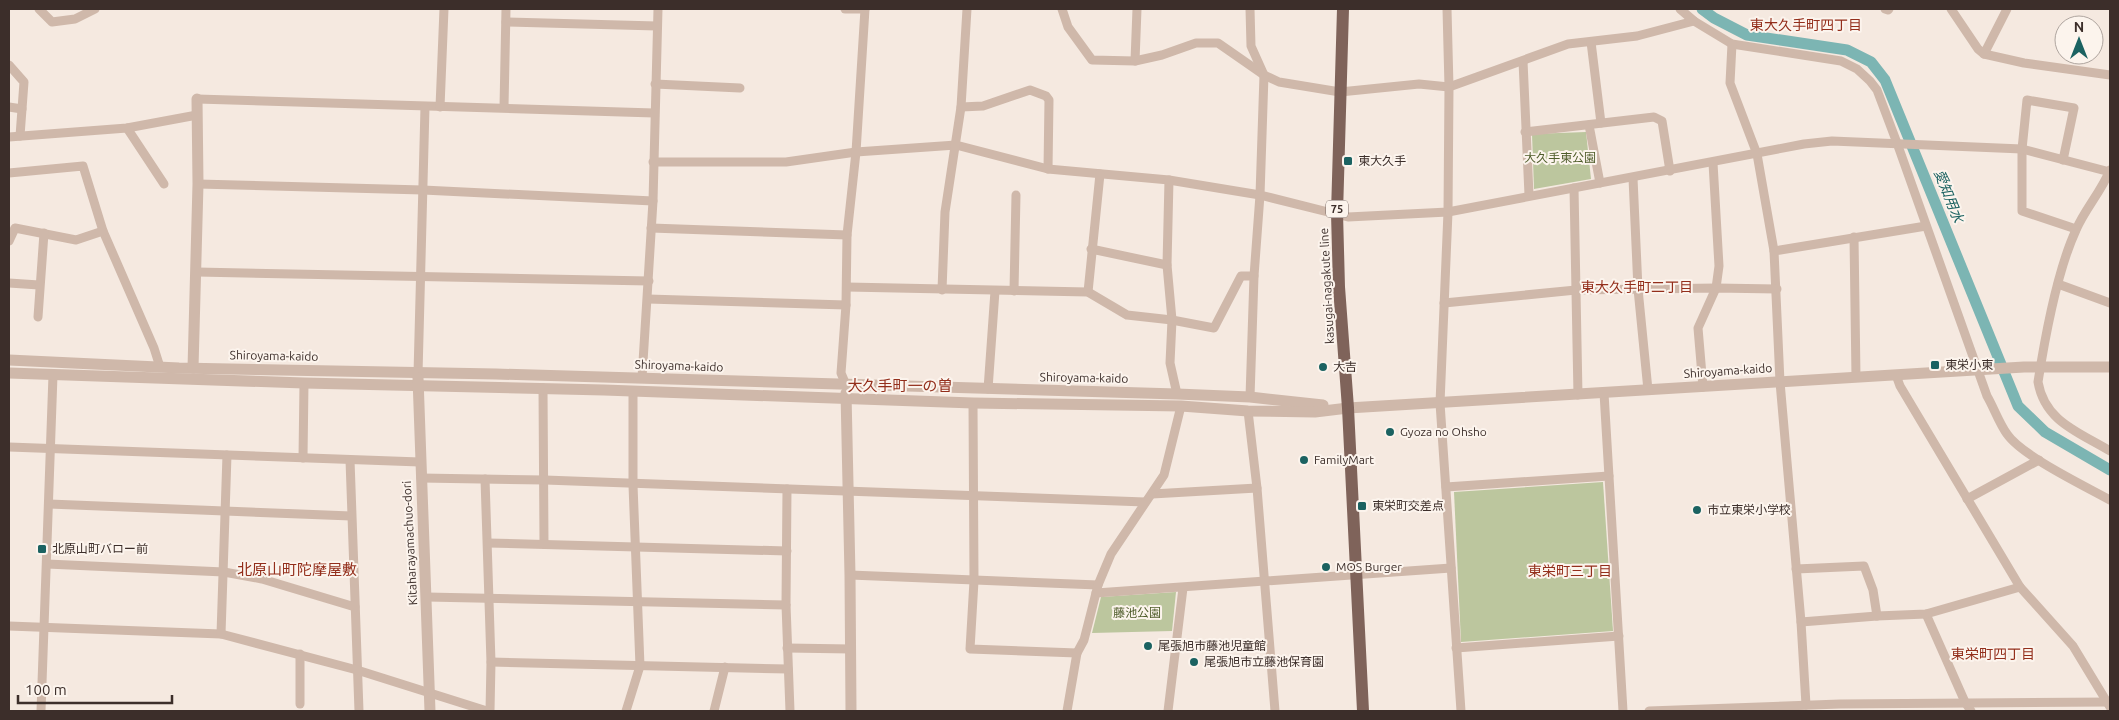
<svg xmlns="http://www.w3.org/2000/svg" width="2119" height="720" font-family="Ubuntu,'Noto Sans JP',sans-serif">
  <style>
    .green { fill: #bcc69e }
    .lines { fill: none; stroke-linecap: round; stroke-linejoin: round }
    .canal { stroke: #7cb5b3; stroke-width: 11 }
    .minor { stroke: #cfb8aa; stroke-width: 9 }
    .tertiary { stroke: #cfb8aa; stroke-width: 11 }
    .primary { stroke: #7f635a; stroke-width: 12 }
    .poi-dot { fill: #1b6261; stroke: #fcf4ed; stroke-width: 2 }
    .labels { text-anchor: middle; stroke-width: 4; stroke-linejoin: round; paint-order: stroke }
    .shield { fill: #fcf4ed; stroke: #766964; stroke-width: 1 }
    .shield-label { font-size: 11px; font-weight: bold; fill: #3c2e2a }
    .park-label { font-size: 12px; fill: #4f5d2b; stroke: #fcf4ed }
    .poi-label { font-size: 12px; fill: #3c2e2a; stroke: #fcf4ed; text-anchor: start }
    .street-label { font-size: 12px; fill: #3c2e2a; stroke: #fcf4ed }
    .neighbourhood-label { font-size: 14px; fill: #932e1b; stroke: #fcf4ed }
    .water-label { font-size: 14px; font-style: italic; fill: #1b6261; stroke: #fcf4ed }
    .quarter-label { font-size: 15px; fill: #932e1b; stroke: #fcf4ed }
  </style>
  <rect width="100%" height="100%" fill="#f5e9e0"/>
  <!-- green -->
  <g class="green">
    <path d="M 1586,132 L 1591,179 L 1534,189 L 1532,134 Z"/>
    <path d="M 1603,482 L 1613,631 L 1461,642 L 1454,492 Z"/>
    <path d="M 1176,592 L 1172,631 L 1092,633 L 1101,597 Z"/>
  </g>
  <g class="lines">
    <!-- canal -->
    <path class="canal" d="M 1702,9 L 1714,18 L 1747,35 L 1847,50 L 1871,62 L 1885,80 L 2018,406 L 2045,432 L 2110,470"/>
    <!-- minor -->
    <g class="minor">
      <path d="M 39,9 L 52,22 L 75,19 L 95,9"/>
      <path d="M 845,9 L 865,9"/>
      <path d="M 1062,9 L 1068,27 L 1092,60 L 1135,61 L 1162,55 L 1196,43 L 1218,43 L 1264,75 L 1279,82 L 1340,92 L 1419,84 L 1449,87 L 1568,44 L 1637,36 L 1694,21"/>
      <path d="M 1447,9 L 1449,87 L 1448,212 L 1440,403 L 1461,711"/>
      <path d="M 1680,9 L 1694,21 L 1732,44 L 1841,61 L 1857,69 L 1870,81 L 1877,90 L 1897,143 L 1987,396 C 1994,408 1999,423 2007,434 C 2022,456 2085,486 2110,500"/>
      <path d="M 1885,9 L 1888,10 L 1889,9"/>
      <path d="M 1951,9 L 1978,49 L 1984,54 L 2024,63 L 2110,75"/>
      <path d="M 506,22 L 657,26"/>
      <path d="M 1591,42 L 1601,123"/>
      <path d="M 1732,44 L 1730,83 L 1757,154 L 1774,251 L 1780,382 L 1801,622 L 1806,705"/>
      <path d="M 1984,54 L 2007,9"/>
      <path d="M 1135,61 L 1137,9"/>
      <path d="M 1523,61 L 1529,195"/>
      <path d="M 9,65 L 24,82 L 20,136"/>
      <path d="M 655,84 L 740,88"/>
      <path d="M 197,99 L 654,113"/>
      <path d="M 9,107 L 22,109"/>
      <path d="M 440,107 L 444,9"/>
      <path d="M 504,107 L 506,9"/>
      <path d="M 961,107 L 983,106 L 1030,90 L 1046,96 L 1049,100 L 1048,169"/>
      <path d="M 1589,125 L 1600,183"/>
      <path d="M 127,128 L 164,184"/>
      <path d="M 1525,132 L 1654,117 L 1662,121 L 1670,171"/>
      <path d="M 9,137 L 127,128 L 197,115"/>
      <path d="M 2063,160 L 2074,108 L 2027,100 L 2022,149 L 2022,211 L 2076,229"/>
      <path d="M 653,162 L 786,162 L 856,152 L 956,145 L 1048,169 L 1169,180 L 1260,195 L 1348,217 L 1448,212 L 1804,144 L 1832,141 L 2022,149 L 2110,172"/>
      <path d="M 2110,170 C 2101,192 2085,209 2076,230 C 2057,271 2045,337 2038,382 C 2045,422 2079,432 2110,451"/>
      <path d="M 9,173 L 83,166 L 103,231 L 154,348 L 160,367"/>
      <path d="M 1633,178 L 1638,289 L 1648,390"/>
      <path d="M 1169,180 L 1167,265 L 1172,320 L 1170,363 L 1177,394"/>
      <path d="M 198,184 L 423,190 L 653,201"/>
      <path d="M 1574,188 L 1578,395"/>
      <path d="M 651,228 L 847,235"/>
      <path d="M 1854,237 L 1856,377"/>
      <path d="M 9,241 L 15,228 L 76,240 L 103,231"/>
      <path d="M 1091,249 L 1167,265"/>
      <path d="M 1774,251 L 1926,226"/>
      <path d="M 197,272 L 649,281"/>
      <path d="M 9,283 L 39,285"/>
      <path d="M 2058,284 L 2110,303"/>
      <path d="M 847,287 L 1088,292 L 1127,315 L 1172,320 L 1214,328 L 1241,276 L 1254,276"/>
      <path d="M 942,290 L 945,212 L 961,107 L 967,9"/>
      <path d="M 1014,291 L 1016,195"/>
      <path d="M 1088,292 L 1100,174"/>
      <path d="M 648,299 L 846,305"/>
      <path d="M 1444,303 L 1576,290 L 1716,288 L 1777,289"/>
      <path d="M 38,317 L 44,233"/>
      <path d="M 418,374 L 425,107"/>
      <path d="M 1896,375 L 1900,386 L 2020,587 L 2073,646 L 2110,707"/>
      <path d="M 642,378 L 653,201 L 658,9"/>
      <path d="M 846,385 L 841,373 L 846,305 L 847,235 L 856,152 L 865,9"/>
      <path d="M 1703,387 L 1698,328 L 1716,288 L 1719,266 L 1713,163"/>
      <path d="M 543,388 L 544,544"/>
      <path d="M 988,389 L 995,291"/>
      <path d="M 1604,393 L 1623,711"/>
      <path d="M 1250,397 L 1254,276 L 1260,195 L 1264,75 L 1251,46 L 1250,9"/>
      <path d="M 973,403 L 974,581 L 970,649 L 1077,653"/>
      <path d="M 1248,411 L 1257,488 L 1275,711"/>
      <path d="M 9,447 L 420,462"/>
      <path d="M 303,458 L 304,383"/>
      <path d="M 350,460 L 359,711"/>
      <path d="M 421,478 L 545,480 L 1145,502"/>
      <path d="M 485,479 L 491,662 L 490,711"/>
      <path d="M 1446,487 L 1609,476"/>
      <path d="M 787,489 L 786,605 L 790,711"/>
      <path d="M 1152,494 L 1257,488"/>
      <path d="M 1967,499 L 2039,460"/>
      <path d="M 49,504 L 351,516"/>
      <path d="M 488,543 L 787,551"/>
      <path d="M 47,564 L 224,572 L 262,579 L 355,607"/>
      <path d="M 1796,569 L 1864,566 L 1873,590 L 1877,616"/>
      <path d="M 850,575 L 1098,585"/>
      <path d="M 1096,593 L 1451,568"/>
      <path d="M 427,597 L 786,605"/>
      <path d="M 1926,614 L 1965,702 L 1971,711"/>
      <path d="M 1801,622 L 1877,616 L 1926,614 L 2020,587"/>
      <path d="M 9,626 L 221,634 L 357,670 L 487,711"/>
      <path d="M 221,634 L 227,455"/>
      <path d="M 787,648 L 851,649"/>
      <path d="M 1456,648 L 1619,636"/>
      <path d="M 300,654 L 300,704"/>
      <path d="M 491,662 L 788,669"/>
      <path d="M 41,711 L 53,375"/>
      <path d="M 626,711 L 640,666 L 633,485 L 633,391"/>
      <path d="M 714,711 L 725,667"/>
      <path d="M 1067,711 L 1077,653 L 1084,640 L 1098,585 L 1111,554 L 1164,475 L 1181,406"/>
      <path d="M 1168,711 L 1183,588"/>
      <path d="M 1649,711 L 1840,704 L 2110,702"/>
    </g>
    <!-- tertiary -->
    <g class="tertiary">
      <path d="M 9,360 L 179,368 L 496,374 L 1177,394 L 1250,397 L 1323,405"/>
      <path d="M 193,368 L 198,184 L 197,99"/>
      <path d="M 9,373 L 304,383 L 604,390 L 973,403 L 1181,406 L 1248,411 L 1315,412 L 1348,408 L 2024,367 L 2110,367"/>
      <path d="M 418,378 L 430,711"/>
      <path d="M 846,393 L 850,575 L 851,711"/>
    </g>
    <!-- primary -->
    <path class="primary" d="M 1343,9 L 1337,213 L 1339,287 L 1348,408 L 1363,711"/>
  </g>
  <!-- markers -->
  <g class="poi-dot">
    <rect x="1343" y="156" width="10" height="10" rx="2.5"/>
    <rect x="1930" y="360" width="10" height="10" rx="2.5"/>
    <circle cx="1323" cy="367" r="5"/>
    <circle cx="1390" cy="432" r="5"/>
    <circle cx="1304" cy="460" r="5"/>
    <rect x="1357" y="501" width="10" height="10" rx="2.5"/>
    <circle cx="1697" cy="510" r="5"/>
    <rect x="37" y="544" width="10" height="10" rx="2.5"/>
    <circle cx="1326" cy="567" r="5"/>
    <circle cx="1148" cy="646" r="5"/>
    <circle cx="1194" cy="662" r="5"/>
  </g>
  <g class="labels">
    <!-- shield labels -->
    <rect class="shield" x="1326" y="200.5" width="22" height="17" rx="4"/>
    <g class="shield-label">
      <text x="1337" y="213">75</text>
    </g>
    <!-- park labels -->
    <g class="park-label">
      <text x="1560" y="162">大久手東公園</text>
      <text x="1137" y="617">藤池公園</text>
    </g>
    <!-- poi labels -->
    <g class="poi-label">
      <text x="1358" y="165">東大久手</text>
      <text x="1945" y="369">東栄小東</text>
      <text x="1333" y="371">大吉</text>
      <text x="1400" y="436">Gyoza no Ohsho</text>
      <text x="1314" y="464">FamilyMart</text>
      <text x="1372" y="510">東栄町交差点</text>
      <text x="1707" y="514">市立東栄小学校</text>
      <text x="52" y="553">北原山町バロー前</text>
      <text x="1336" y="571">MOS Burger</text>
      <text x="1158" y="650">尾張旭市藤池児童館</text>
      <text x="1204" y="666">尾張旭市立藤池保育園</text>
    </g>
    <!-- street labels -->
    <g class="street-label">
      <text transform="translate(1327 286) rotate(-93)" y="4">kasugai-nagakute line</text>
      <text transform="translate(274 356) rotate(1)" y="4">Shiroyama-kaido</text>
      <text transform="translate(679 366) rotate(2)" y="4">Shiroyama-kaido</text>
      <text transform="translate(1728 371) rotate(-4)" y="4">Shiroyama-kaido</text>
      <text transform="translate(1084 378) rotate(1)" y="4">Shiroyama-kaido</text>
      <text transform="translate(410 543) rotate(-93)" y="4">Kitaharayamachuo-dori</text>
    </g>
    <!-- neighbourhood labels -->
    <g class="neighbourhood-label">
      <text x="1806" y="30">東大久手町四丁目</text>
      <text x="1637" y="292">東大久手町二丁目</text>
      <text x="1570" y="576">東栄町三丁目</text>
      <text x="1993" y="659">東栄町四丁目</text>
    </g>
    <!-- water labels -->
    <g class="water-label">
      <text transform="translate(1949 196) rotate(68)" y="5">愛知用水</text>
    </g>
    <!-- quarter labels -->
    <g class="quarter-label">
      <text x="900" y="391">大久手町一の曽</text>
      <text x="297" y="575">北原山町陀摩屋敷</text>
    </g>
  </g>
  <!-- border -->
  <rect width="2119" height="720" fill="none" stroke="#3c2e2a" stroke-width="20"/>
  <!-- north arrow -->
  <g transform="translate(2079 40)"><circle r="24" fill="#fcf4ed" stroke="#afa59f"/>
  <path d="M0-4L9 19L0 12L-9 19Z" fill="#1b6261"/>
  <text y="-8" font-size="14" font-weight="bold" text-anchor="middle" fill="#3c2e2a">N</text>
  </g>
  <!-- scale -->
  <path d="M18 695v8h154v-8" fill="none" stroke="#3c2e2a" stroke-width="2.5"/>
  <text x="25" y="695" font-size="15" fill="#3c2e2a" stroke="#fcf4ed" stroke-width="4" paint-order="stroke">100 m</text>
</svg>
